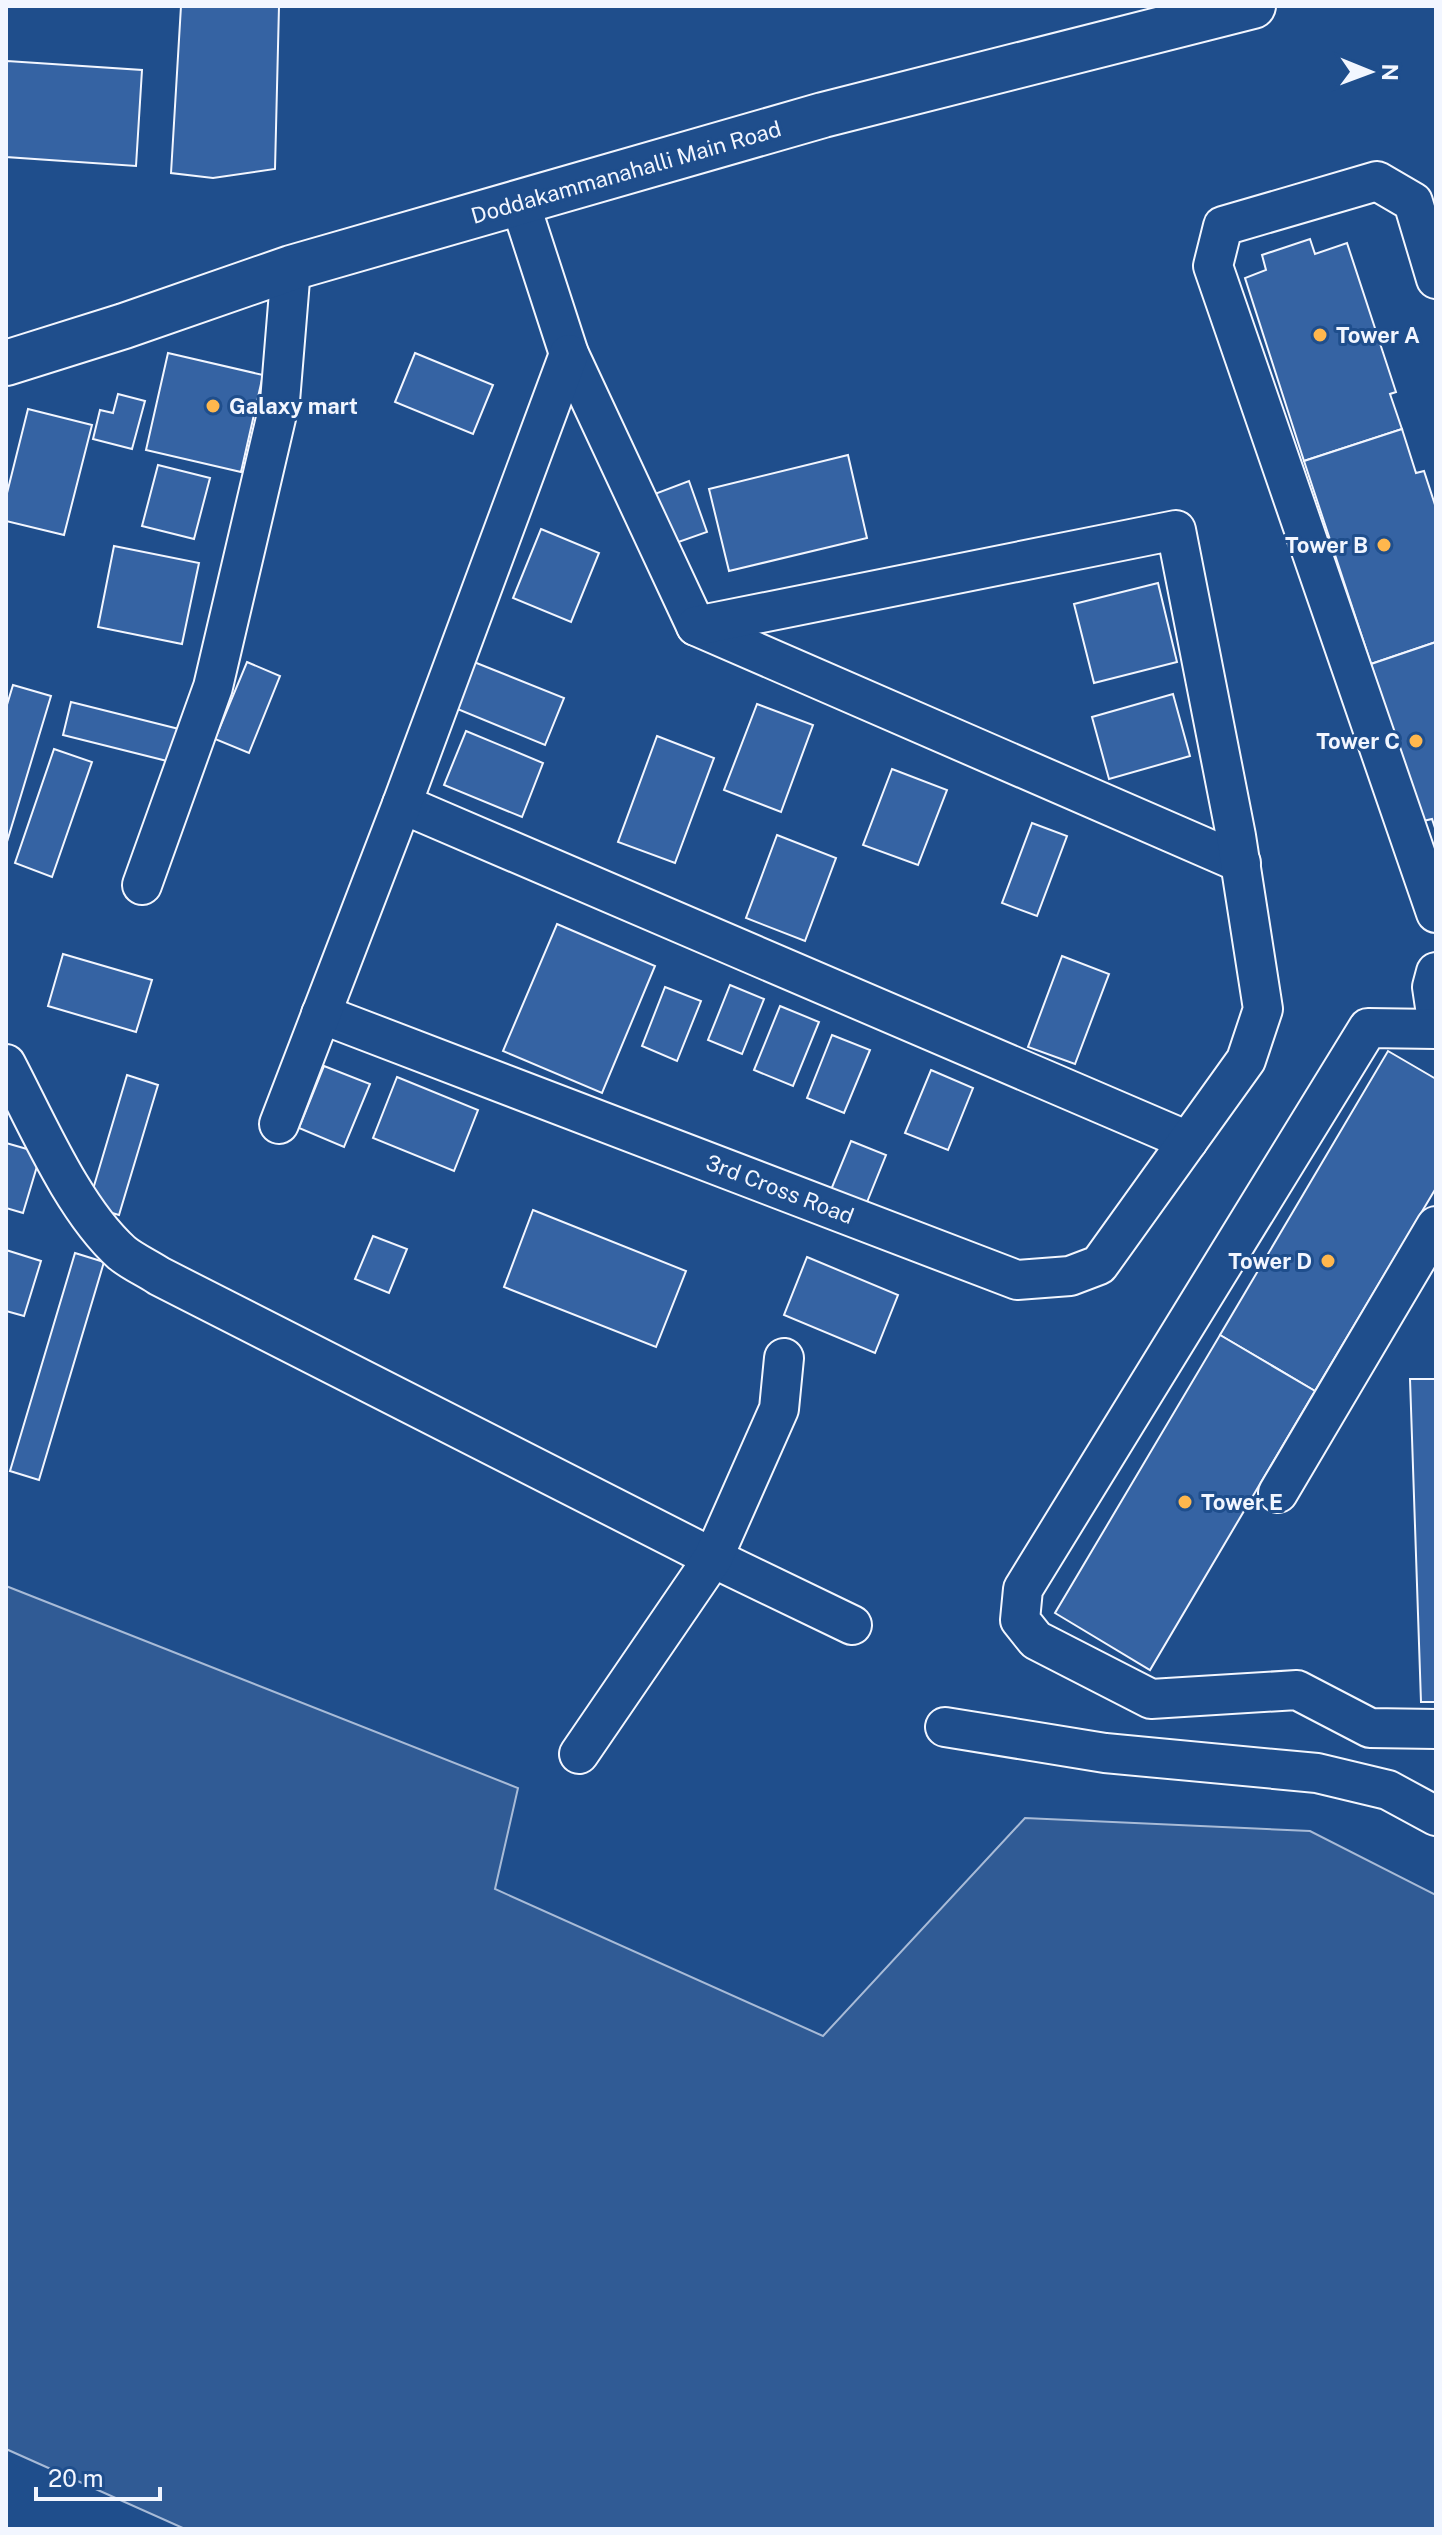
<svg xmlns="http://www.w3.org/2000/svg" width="1442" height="2535" font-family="'Public Sans',sans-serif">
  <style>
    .built { fill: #305b95; stroke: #a8bbd7; stroke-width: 2 }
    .building { fill: #3563a3; stroke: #f2f6ff; stroke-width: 2 }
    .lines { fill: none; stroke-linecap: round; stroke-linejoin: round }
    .street-casing { stroke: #f2f6ff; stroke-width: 42 }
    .secondary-casing { stroke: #f2f6ff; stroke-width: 48 }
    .street { stroke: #1f4e8c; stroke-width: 38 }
    .secondary { stroke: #1f4e8c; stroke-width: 44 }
    .poi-dot { fill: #ffb74d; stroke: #1f4e8c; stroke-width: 3 }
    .labels { text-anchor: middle; stroke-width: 6; stroke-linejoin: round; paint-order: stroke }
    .street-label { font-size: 22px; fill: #f2f6ff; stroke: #1f4e8c }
    .poi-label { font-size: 22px; font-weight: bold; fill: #f2f6ff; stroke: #1f4e8c; text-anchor: start }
  </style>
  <rect width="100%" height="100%" fill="#1f4e8c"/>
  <!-- built -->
  <path class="built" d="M 6,1586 L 518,1788 L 495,1889 L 823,2036 L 1025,1818 L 1310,1831 L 1436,1895 L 1436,2529 L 185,2529 L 6,2449 Z"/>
  <!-- building -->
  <g class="building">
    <path d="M 181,6 L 279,6 L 275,169 L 213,178 L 171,173 Z"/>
    <path d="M 7,61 L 142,70 L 136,166 L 6,157 Z"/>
    <path d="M 1310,239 L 1315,254 L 1347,243 L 1396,392 L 1390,394 L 1402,429 L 1304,461 L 1245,278 L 1266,270 L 1262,255 Z"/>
    <path d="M 168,353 L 263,375 L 241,472 L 146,450 Z"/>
    <path d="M 415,353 L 493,385 L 473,434 L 395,402 Z"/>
    <path d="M 118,394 L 145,401 L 132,449 L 93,439 L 100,410 L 113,413 Z"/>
    <path d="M 28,409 L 92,425 L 64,535 L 6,521 L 6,497 Z"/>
    <path d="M 1402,429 L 1416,473 L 1424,471 L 1436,508 L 1436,642 L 1371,664 L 1304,461 Z"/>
    <path d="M 848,455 L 867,538 L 729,571 L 709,489 Z"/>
    <path d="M 158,465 L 210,478 L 194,539 L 142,526 Z"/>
    <path d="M 689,481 L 707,532 L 670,545 L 652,495 Z"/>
    <path d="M 541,529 L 599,553 L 571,622 L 513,598 Z"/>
    <path d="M 114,546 L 199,563 L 182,644 L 98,627 Z"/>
    <path d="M 1158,583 L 1177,662 L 1094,683 L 1074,604 Z"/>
    <path d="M 1436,642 L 1436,831 L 1432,819 L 1423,821 L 1371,664 Z"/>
    <path d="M 247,662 L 280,676 L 249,753 L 215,739 Z"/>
    <path d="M 474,662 L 564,698 L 545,745 L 455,708 Z"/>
    <path d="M 13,685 L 51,696 L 6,845 L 6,708 Z"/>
    <path d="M 1173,694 L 1190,756 L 1109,779 L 1092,717 Z"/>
    <path d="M 71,702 L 179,729 L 171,762 L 63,735 Z"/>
    <path d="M 757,704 L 813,725 L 781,812 L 724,790 Z"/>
    <path d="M 466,731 L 543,763 L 522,817 L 444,785 Z"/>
    <path d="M 657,736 L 714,758 L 675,863 L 618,842 Z"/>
    <path d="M 54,749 L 92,762 L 52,877 L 15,863 Z"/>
    <path d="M 892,769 L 947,790 L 918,865 L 863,845 Z"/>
    <path d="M 1032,823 L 1067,836 L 1037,916 L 1002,903 Z"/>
    <path d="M 777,835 L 836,858 L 805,941 L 746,918 Z"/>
    <path d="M 557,924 L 655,966 L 602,1093 L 503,1051 Z"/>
    <path d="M 63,954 L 152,980 L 136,1032 L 48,1006 Z"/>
    <path d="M 1062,956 L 1109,974 L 1075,1064 L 1028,1047 Z"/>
    <path d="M 730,985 L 764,999 L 742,1054 L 708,1040 Z"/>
    <path d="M 665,987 L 701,1001 L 677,1061 L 642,1046 Z"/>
    <path d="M 780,1006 L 819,1022 L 793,1086 L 754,1070 Z"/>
    <path d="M 832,1035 L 870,1050 L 844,1113 L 807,1098 Z"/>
    <path d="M 1388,1051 L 1436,1079 L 1436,1188 L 1315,1391 L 1220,1335 Z"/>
    <path d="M 324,1066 L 370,1084 L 344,1147 L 299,1128 Z"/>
    <path d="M 931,1070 L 973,1088 L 948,1150 L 905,1133 Z"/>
    <path d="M 127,1075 L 158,1085 L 119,1215 L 88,1206 Z"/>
    <path d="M 397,1077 L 478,1110 L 454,1171 L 373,1138 Z"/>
    <path d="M 851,1141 L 886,1155 L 863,1212 L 828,1197 Z"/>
    <path d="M 6,1143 L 41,1153 L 23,1213 L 6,1208 Z"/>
    <path d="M 533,1210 L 686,1271 L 656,1347 L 504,1287 Z"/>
    <path d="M 373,1236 L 407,1249 L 389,1293 L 355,1279 Z"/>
    <path d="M 6,1250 L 41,1261 L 24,1316 L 6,1311 Z"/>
    <path d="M 75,1253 L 104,1262 L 39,1480 L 10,1471 Z"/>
    <path d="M 807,1257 L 898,1295 L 875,1353 L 784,1315 Z"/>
    <path d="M 1220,1335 L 1315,1391 L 1150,1670 L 1055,1613 Z"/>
    <path d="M 1410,1379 L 1436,1379 L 1436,1702 L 1421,1702 Z"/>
  </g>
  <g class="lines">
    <!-- street casing -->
    <g class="street-casing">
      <g id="street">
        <path d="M 520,203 L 569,354 L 696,626 L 1241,863"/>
        <path d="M 1436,279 L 1413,202 L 1377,181 L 1223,226 L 1213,266 L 1436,913"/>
        <path d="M 402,804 L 1188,1141"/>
        <path d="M 142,885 L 213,687 L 280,401 L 291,268"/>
        <path d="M 1436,972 L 1432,987 L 1436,1014"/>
        <path d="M 321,1014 L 1017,1280 L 1070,1276 L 1099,1265 L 1246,1060 L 1263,1009 L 1236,836 L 1176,530 L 696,626"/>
        <path d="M 1436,1029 L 1368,1028 L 1023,1589 L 1020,1620 L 1036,1640 L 1151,1699 L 1297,1690 L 1370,1728 L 1436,1729"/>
        <path d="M 6,1064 C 37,1123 73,1209 122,1253 C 133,1262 147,1268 159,1276 L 713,1558 L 852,1625"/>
        <path d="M 279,1124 L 402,804 L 569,354"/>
        <path d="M 1278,1493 L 1436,1226"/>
        <path d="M 945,1727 L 1105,1753 L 1317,1773 L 1388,1790 L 1436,1816"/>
        <path d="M 579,1754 L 713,1558 L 779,1409 L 784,1358"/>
      </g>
    </g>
    <!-- secondary casing -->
    <g class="secondary-casing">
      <path id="secondary" d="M 6,363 L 124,326 L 291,268 L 823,115 L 1253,6"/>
    </g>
    <!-- street -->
    <use href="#street" class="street"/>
    <!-- secondary -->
    <use href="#secondary" class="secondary"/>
  </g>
  <!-- markers -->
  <g class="poi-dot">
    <circle cx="1320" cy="335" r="8"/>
    <circle cx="213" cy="406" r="8"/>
    <circle cx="1384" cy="545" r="8"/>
    <circle cx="1416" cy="741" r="8"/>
    <circle cx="1328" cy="1261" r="8"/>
    <circle cx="1185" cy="1502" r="8"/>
  </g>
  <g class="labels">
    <!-- street labels -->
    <g class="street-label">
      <text transform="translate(626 172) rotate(-16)" y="8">Doddakammanahalli Main Road</text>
      <text transform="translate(780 1189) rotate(21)" y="8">3rd Cross Road</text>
    </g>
    <!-- poi labels -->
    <g class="poi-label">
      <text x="1336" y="343">Tower A</text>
      <text x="229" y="414">Galaxy mart</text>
      <text x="1368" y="553" text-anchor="end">Tower B</text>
      <text x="1400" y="749" text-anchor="end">Tower C</text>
      <text x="1312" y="1269" text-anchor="end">Tower D</text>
      <text x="1201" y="1510">Tower E</text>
    </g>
  </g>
  <!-- border -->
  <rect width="1442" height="2535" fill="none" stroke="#f2f6ff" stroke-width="16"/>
  <!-- north arrow -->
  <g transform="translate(1370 72) rotate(91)" stroke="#1f4e8c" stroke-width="6" paint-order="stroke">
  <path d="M0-6L14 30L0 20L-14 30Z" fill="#f2f6ff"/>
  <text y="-12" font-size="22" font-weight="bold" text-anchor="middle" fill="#f2f6ff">N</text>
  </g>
  <!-- scale -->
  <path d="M36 2487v12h124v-12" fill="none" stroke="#f2f6ff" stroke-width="4"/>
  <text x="48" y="2487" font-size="24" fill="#f2f6ff" stroke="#1f4e8c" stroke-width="6" paint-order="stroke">20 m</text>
</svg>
